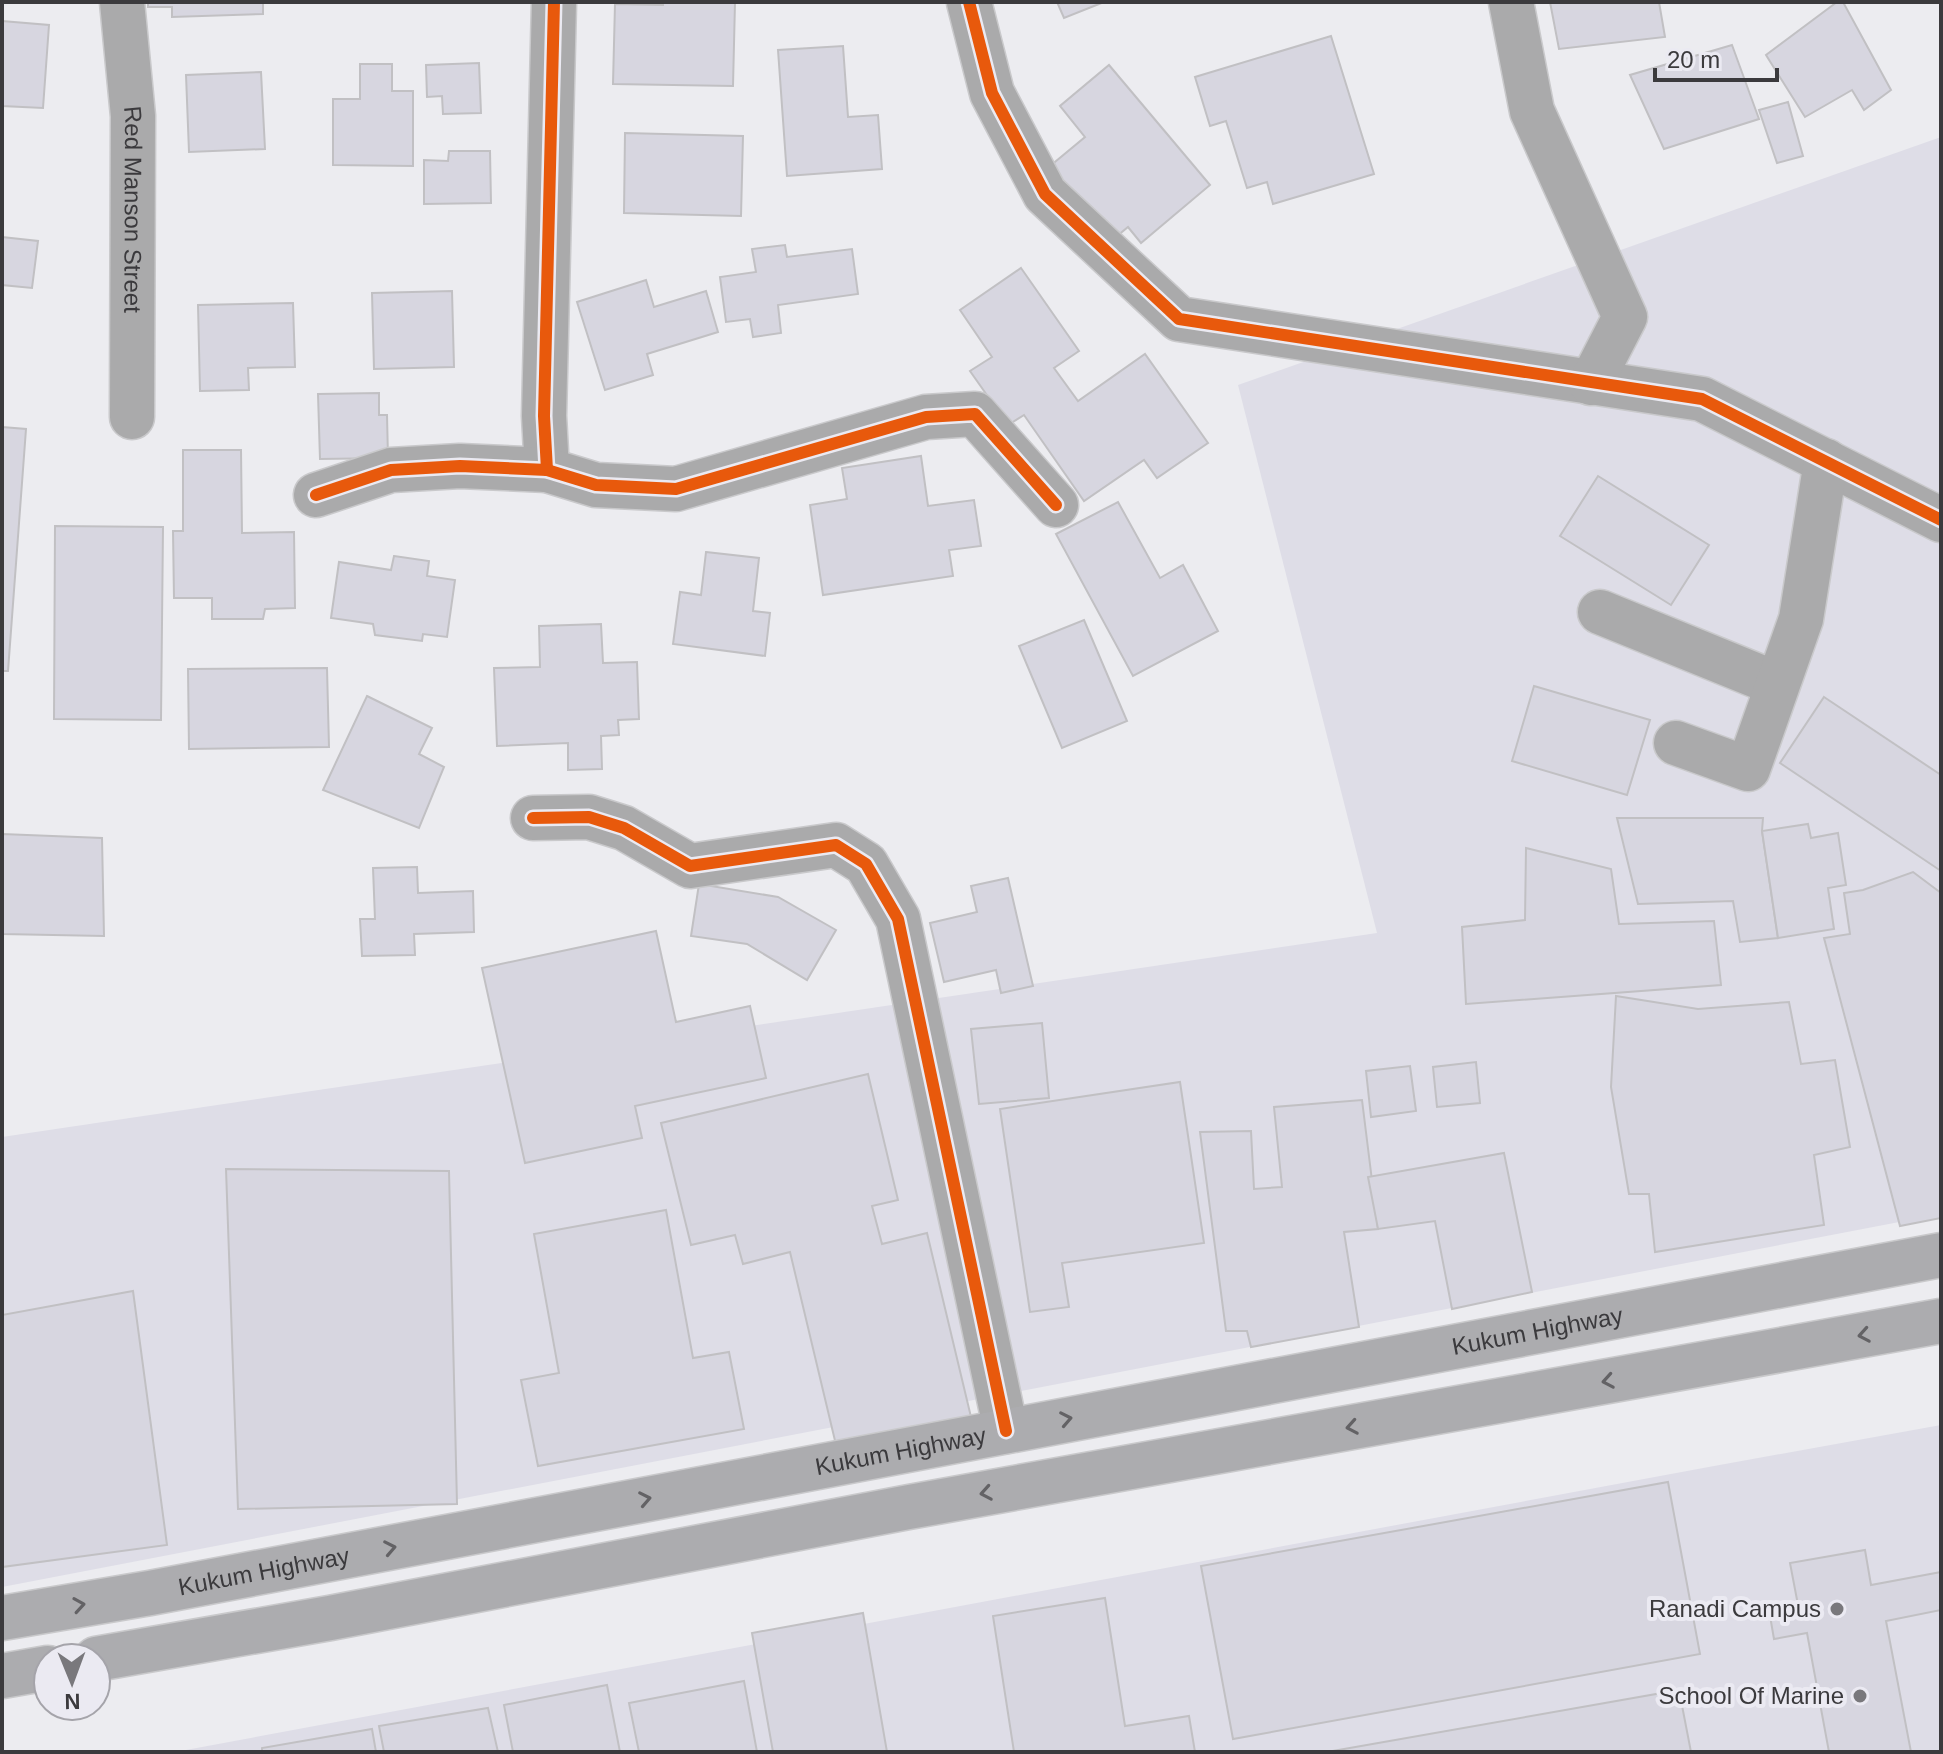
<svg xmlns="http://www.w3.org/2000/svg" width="1943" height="1754" font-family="Arial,sans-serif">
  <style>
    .built { fill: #dedde7 }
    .building { fill: #d7d6e0; stroke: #c1c0c3; stroke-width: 2 }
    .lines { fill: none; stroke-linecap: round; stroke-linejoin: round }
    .minor-casing { stroke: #c9c9cb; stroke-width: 47 }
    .major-casing { stroke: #c9c9cb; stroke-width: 47 }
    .minor { stroke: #aaaaab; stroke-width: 44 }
    .major { stroke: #acacaf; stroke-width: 44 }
    .cycleway-casing { stroke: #ebeaf2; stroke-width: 17 }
    .cycleway { stroke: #e8590c; stroke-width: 12 }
    .oneway { stroke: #636265 }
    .poi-dot { fill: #79787c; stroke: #ebeaf2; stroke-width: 3 }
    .labels { text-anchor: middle; stroke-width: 8; stroke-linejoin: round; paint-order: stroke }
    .street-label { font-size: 24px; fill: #3b3a3d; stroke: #ebeaf2 }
    .poi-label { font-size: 24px; fill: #3b3a3d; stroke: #ebeaf2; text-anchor: end }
  </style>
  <rect width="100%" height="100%" fill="#ececf0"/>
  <!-- built -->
  <g class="built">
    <path d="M 1941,137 L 1941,1214 L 2,1587 L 2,1137 L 1377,933 L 1238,385 Z"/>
    <path d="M 1941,1425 L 1941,1752 L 175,1752 L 1714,1466 Z"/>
  </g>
  <!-- building -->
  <g class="building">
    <path d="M 148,2 L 263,2 L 263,14 L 172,17 L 172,7 L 148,7 Z"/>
    <path d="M 663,2 L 735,2 L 733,86 L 613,84 L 615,4 L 663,5 Z"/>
    <path d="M 1057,2 L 1104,2 L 1064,18 Z"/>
    <path d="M 1550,2 L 1659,2 L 1665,37 L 1559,49 Z"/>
    <path d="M 1837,2 L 1843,2 L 1891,90 L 1864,110 L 1852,90 L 1805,117 L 1766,55 Z"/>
    <path d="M 2,21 L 49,25 L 43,108 L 2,106 Z"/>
    <path d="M 1331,36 L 1374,174 L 1273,204 L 1267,182 L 1247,188 L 1226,121 L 1210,126 L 1195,77 Z"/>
    <path d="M 1732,45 L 1759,119 L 1664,149 L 1630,75 Z"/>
    <path d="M 843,46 L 848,117 L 878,115 L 882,169 L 787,176 L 778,50 Z"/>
    <path d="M 479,63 L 481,113 L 443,114 L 442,96 L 427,97 L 426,65 Z"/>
    <path d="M 360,64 L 392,64 L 392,91 L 413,91 L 413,166 L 333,165 L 333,99 L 360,99 Z"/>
    <path d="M 1109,65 L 1210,185 L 1141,243 L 1128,227 L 1110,242 L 1038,176 L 1085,137 L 1060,106 Z"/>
    <path d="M 261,72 L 265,149 L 189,152 L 186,75 Z"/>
    <path d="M 1788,102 L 1803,156 L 1777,163 L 1759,110 Z"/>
    <path d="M 625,133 L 743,136 L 741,216 L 624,213 Z"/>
    <path d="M 449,151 L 490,151 L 491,203 L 424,204 L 424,160 L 448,161 Z"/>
    <path d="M 2,237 L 38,241 L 32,288 L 2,285 Z"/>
    <path d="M 785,245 L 787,257 L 852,249 L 858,294 L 778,305 L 781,333 L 753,337 L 750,319 L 726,322 L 720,277 L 756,272 L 752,249 Z"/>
    <path d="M 1021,268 L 1079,351 L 1054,368 L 1078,401 L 1145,354 L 1208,443 L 1157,478 L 1144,460 L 1084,501 L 1024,415 L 1008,425 L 970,371 L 992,357 L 960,310 Z"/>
    <path d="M 646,280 L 654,307 L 706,291 L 718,332 L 647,354 L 653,375 L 605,390 L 577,302 Z"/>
    <path d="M 452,291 L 454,367 L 374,369 L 372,293 Z"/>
    <path d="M 293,303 L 295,367 L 248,368 L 249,390 L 200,391 L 198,305 Z"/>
    <path d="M 379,393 L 379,415 L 387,415 L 388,458 L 320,459 L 318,394 Z"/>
    <path d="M 2,427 L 26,429 L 8,671 L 2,671 Z"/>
    <path d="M 183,450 L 241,450 L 242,533 L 294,532 L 295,608 L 265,609 L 263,619 L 212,619 L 212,598 L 174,598 L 173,531 L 183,531 Z"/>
    <path d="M 921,456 L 928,506 L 974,500 L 981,546 L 949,550 L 953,576 L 823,595 L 810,505 L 847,499 L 842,468 Z"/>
    <path d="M 1598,476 L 1709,545 L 1671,605 L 1560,536 Z"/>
    <path d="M 1118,502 L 1160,578 L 1183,565 L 1218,631 L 1133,676 L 1056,534 Z"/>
    <path d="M 55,526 L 163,527 L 161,720 L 54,719 Z"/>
    <path d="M 706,552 L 759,558 L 753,611 L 770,613 L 765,656 L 673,644 L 680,592 L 701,595 Z"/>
    <path d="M 394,556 L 429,561 L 427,576 L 455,580 L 447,637 L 423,634 L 422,641 L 375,635 L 373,624 L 331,618 L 339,562 L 391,570 Z"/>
    <path d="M 1084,620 L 1127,721 L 1062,748 L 1019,646 Z"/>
    <path d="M 601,624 L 603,663 L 637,662 L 639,719 L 618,720 L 619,735 L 601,736 L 602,769 L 568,770 L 568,743 L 497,746 L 494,668 L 540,667 L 539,626 Z"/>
    <path d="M 327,668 L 329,747 L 189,749 L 188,669 Z"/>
    <path d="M 1534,686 L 1650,720 L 1627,795 L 1512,761 Z"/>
    <path d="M 367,696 L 432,728 L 419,754 L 444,767 L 419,828 L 323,790 Z"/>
    <path d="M 1824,697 L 1941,775 L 1941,871 L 1780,763 Z"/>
    <path d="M 1617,818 L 1763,818 L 1762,831 L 1778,938 L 1740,942 L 1733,901 L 1638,904 Z"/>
    <path d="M 1808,824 L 1811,838 L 1838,833 L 1846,885 L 1828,888 L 1834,929 L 1778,938 L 1762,831 Z"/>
    <path d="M 2,834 L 102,838 L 104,936 L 2,934 Z"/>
    <path d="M 1526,848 L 1611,869 L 1619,924 L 1714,921 L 1721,985 L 1466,1004 L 1462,927 L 1525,920 Z"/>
    <path d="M 417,867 L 418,893 L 473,891 L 474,932 L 414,934 L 415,955 L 362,956 L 360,919 L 375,919 L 373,868 Z"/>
    <path d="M 1913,872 L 1941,893 L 1941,1218 L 1900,1226 L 1824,938 L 1850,934 L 1844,893 L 1863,890 Z"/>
    <path d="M 1008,878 L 1033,986 L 1001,993 L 996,970 L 944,982 L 930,923 L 977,912 L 971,886 Z"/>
    <path d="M 699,884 L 778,897 L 836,930 L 807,980 L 747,944 L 691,936 Z"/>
    <path d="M 656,931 L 676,1022 L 750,1006 L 766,1078 L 635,1106 L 642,1138 L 525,1163 L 482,968 Z"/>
    <path d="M 1616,996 L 1698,1009 L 1789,1002 L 1801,1064 L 1835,1060 L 1850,1147 L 1814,1155 L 1824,1225 L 1655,1252 L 1649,1194 L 1629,1194 L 1611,1087 Z"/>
    <path d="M 1042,1023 L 1049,1098 L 979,1104 L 971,1029 Z"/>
    <path d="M 1476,1062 L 1480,1103 L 1437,1107 L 1433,1067 Z"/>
    <path d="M 1410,1066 L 1416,1111 L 1371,1117 L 1366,1071 Z"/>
    <path d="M 868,1074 L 898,1200 L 872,1206 L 882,1244 L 927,1233 L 971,1417 L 837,1449 L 790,1252 L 743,1264 L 735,1235 L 691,1245 L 661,1123 Z"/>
    <path d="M 1180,1082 L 1204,1243 L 1062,1263 L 1069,1307 L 1030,1312 L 1000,1109 Z"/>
    <path d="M 1362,1100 L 1378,1229 L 1344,1232 L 1359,1327 L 1251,1347 L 1247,1331 L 1226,1331 L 1200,1132 L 1251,1131 L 1254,1189 L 1282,1187 L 1274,1107 Z"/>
    <path d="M 1504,1153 L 1532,1292 L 1452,1309 L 1435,1221 L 1378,1229 L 1368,1177 Z"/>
    <path d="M 226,1169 L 449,1171 L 457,1504 L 238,1509 Z"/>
    <path d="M 666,1210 L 693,1358 L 729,1352 L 744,1429 L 538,1466 L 521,1380 L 559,1373 L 534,1234 Z"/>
    <path d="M 133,1291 L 167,1545 L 2,1567 L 2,1315 Z"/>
    <path d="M 1668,1482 L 1700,1654 L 1233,1739 L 1201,1566 Z"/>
    <path d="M 1865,1550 L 1871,1585 L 1941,1572 L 1941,1610 L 1886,1621 L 1911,1752 L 1829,1752 L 1807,1633 L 1774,1639 L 1769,1610 L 1798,1605 L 1790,1563 Z"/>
    <path d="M 1105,1598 L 1125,1726 L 1189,1716 L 1195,1752 L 1014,1752 L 993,1616 Z"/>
    <path d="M 863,1613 L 887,1752 L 773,1752 L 752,1633 Z"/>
    <path d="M 744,1681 L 757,1752 L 639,1752 L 629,1703 Z"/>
    <path d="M 607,1685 L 620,1752 L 513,1752 L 504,1705 Z"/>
    <path d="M 1679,1690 L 1691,1752 L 1327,1752 Z"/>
    <path d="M 488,1708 L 498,1752 L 384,1752 L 379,1726 Z"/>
    <path d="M 372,1729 L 376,1752 L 262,1752 L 262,1748 Z"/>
  </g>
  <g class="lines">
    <!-- minor casing -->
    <g class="minor-casing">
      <g id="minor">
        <path id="s1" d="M 122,2 L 133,116 L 132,417"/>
        <path d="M 969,2 L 992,93 L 1045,194 L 1179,319 L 1702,399 L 1941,520"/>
        <path d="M 1511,2 L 1532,111 L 1625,317 L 1591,383"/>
        <path d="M 547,470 L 544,416 L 554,2"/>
        <path d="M 316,495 L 391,470 L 460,466 L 547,470 L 596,485 L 676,489 L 926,417 L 975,414 L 1056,505"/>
        <path d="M 1600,612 L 1777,684"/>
        <path d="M 1676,743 L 1748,769 L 1801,619 L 1826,461"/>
        <path d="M 533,818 L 589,817 L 624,828 L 690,866 L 836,845 L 866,864 L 898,919 L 1006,1431"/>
      </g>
    </g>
    <!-- major casing -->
    <g class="major-casing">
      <g id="major">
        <path id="s2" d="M 2,1618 L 150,1593 L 1941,1255"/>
        <path d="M 96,1659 L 330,1618 L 909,1507 L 1941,1321"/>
        <path d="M 2,1676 L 48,1668"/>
      </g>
    </g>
    <!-- minor -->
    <use href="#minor" class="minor"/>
    <!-- major -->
    <use href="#major" class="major"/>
    <!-- cycleway casing -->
    <g class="cycleway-casing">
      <g id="cycleway">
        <path d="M 969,2 L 992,93 L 1045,194 L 1179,319 L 1702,399 L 1941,520"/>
        <path d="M 547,470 L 544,416 L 554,2"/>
        <path d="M 316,495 L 391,470 L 460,466 L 547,470 L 596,485 L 676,489 L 926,417 L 975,414 L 1056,505"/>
        <path d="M 533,818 L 589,817 L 624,828 L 690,866 L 836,845 L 866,864 L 898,919 L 1006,1431"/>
      </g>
    </g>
    <!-- cycleway -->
    <use href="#cycleway" class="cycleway"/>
  </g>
  <!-- one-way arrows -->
  <defs><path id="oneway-chevron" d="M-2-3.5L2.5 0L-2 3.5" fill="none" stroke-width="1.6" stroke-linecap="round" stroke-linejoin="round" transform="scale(2)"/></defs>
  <g class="oneway">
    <use href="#oneway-chevron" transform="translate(1864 1335) rotate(170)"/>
    <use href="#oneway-chevron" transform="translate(1608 1381) rotate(170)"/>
    <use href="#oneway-chevron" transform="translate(1066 1419) rotate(-11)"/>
    <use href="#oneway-chevron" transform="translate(1352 1427) rotate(170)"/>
    <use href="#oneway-chevron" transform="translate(986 1493) rotate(170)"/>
    <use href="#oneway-chevron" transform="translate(645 1499) rotate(-11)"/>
    <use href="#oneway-chevron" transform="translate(390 1548) rotate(-11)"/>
    <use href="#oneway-chevron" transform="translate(79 1605) rotate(-9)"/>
  </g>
  <!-- markers -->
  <g class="poi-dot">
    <circle cx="1837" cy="1609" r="8"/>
    <circle cx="1860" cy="1696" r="8"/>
  </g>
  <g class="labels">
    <!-- street labels -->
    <g class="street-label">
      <text dy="8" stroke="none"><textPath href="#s1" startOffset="208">Red Manson Street</textPath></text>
      <text dy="8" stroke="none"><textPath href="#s2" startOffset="1562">Kukum Highway</textPath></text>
      <text dy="8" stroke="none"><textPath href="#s2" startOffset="914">Kukum Highway</textPath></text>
      <text dy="8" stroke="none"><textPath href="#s2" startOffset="266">Kukum Highway</textPath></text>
    </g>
    <!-- poi labels -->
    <g class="poi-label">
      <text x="1821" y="1617">Ranadi Campus</text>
      <text x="1844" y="1704">School Of Marine</text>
    </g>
  </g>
  <!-- border -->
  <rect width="1943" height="1754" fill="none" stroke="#3b3a3d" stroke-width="8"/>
  <!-- north arrow -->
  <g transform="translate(72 1682) rotate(179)"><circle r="38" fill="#ebeaf2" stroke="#a5a4aa" stroke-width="2"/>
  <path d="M0-6L14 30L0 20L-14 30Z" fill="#79787c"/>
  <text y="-12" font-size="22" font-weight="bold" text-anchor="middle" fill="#3b3a3d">N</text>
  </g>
  <!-- scale -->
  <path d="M1655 68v12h122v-12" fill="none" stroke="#3b3a3d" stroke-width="4"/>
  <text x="1667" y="68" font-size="24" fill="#3b3a3d" stroke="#ebeaf2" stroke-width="6" paint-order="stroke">20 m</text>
</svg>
